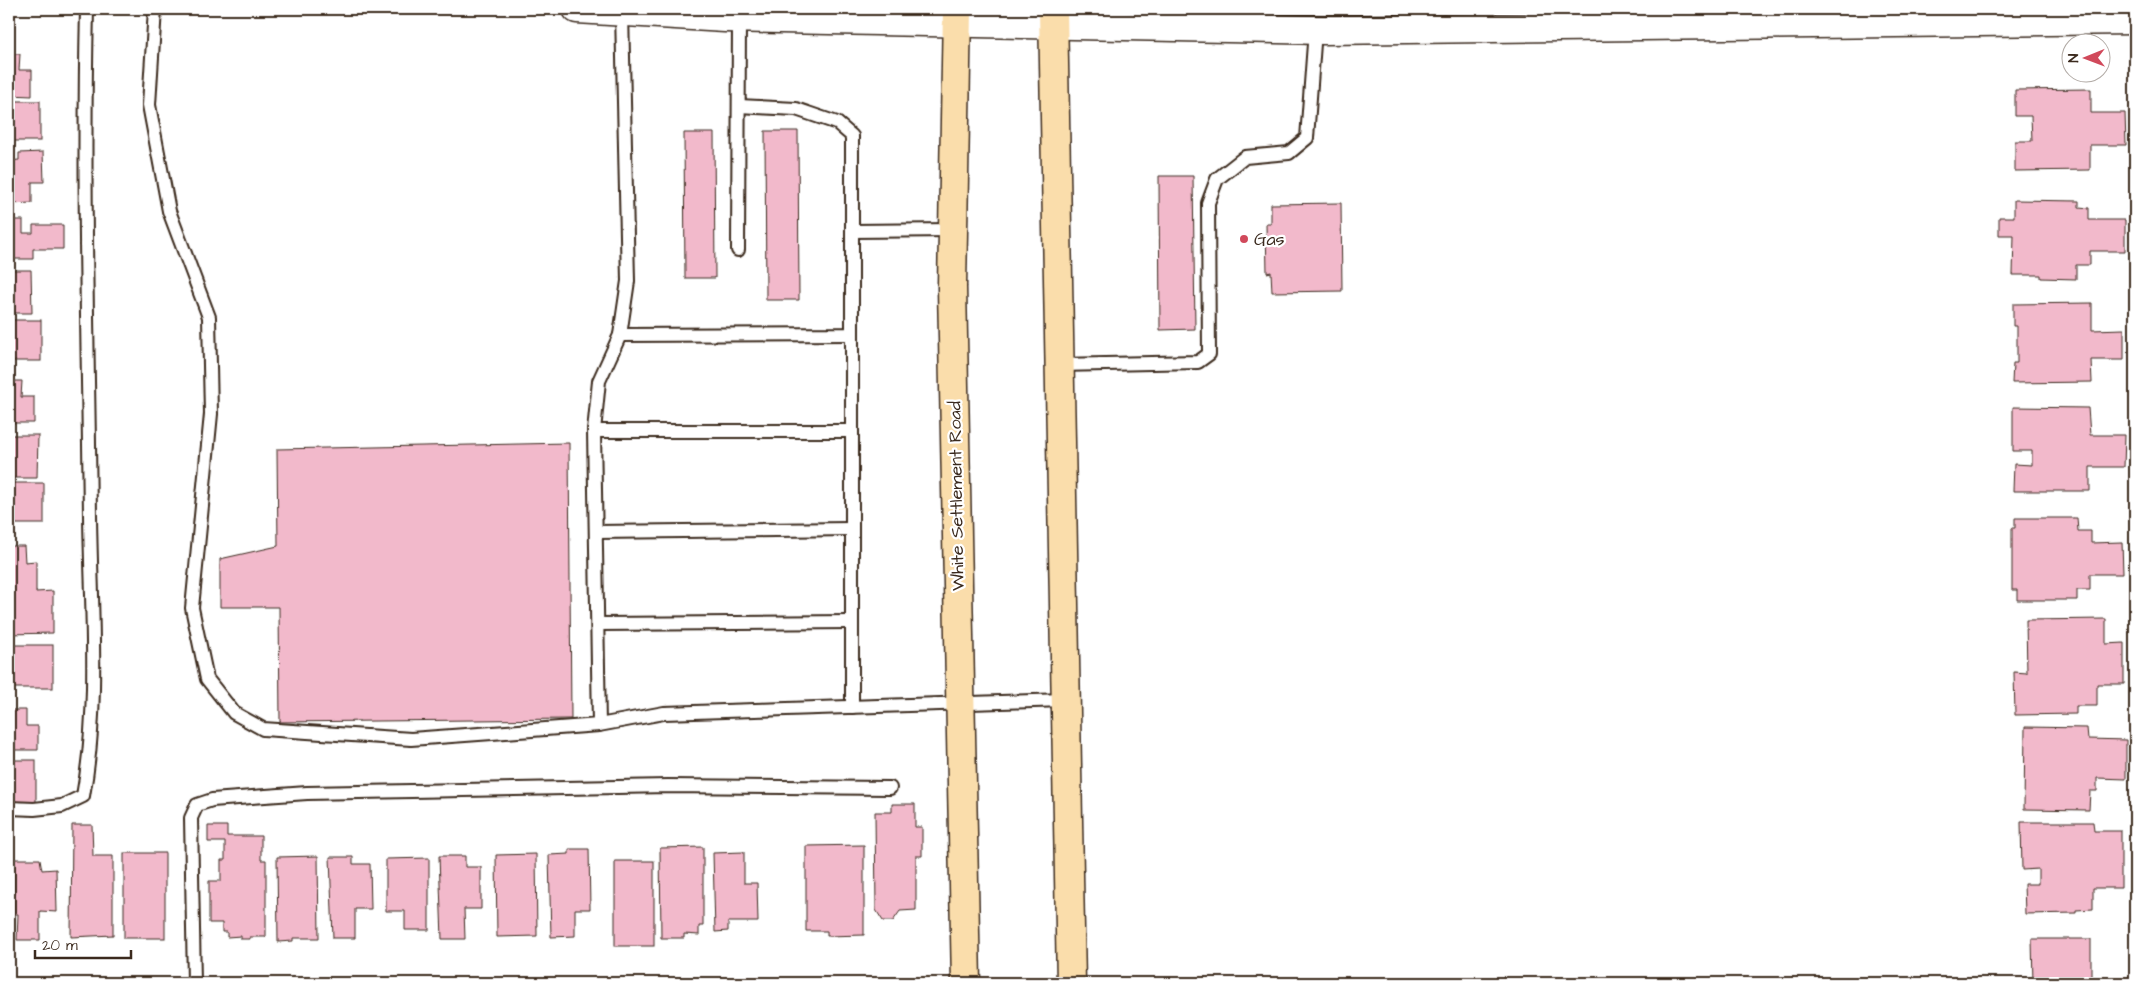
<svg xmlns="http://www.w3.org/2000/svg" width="2144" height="992" font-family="'Architects Daughter',sans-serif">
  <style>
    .building { fill: #f2b9cb; stroke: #3b2a1e }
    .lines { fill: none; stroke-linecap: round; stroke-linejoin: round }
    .lane-casing { stroke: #3b2a1e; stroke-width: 16 }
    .secondary-casing { stroke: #3b2a1e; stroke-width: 31 }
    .primary-casing { stroke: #3b2a1e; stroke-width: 31 }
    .lane { stroke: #fff; stroke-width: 12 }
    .secondary { stroke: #fff; stroke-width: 28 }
    .primary { stroke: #faddab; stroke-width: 28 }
    .poi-dot { fill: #d1495b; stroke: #fff; stroke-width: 2 }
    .labels { text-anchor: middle; stroke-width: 4.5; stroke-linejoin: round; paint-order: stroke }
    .poi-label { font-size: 18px; fill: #3b2a1e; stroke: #fff; text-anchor: start }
    .street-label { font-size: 18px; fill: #3b2a1e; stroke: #fff }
  </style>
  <rect width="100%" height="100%" fill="#fff"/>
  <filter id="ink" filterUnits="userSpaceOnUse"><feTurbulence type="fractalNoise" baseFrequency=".02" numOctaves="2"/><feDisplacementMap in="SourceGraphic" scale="10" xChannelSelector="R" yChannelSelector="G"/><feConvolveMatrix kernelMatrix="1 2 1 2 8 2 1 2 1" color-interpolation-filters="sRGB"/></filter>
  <g filter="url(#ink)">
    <!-- building -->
    <g class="building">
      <path d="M 9,54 L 20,54 L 19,70 L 32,70 L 32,96 L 9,95 Z"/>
      <path d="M 2091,89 L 2091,113 L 2125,113 L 2126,145 L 2090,145 L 2090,170 L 2015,171 L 2015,141 L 2032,141 L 2031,116 L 2015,116 L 2015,90 Z"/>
      <rect x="9" y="101" width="31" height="40"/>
      <path d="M 765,131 L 798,131 L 799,300 L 766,300 Z"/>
      <path d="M 684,133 L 714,133 L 715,278 L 685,278 Z"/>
      <path d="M 43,152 L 44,182 L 32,182 L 32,203 L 9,204 L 9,161 L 19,160 L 19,153 Z"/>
      <path d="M 1159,176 L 1193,176 L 1195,329 L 1160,330 Z"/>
      <path d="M 2014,200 L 2079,201 L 2079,207 L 2089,208 L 2089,220 L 2125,220 L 2125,251 L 2090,251 L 2090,265 L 2076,265 L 2076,279 L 2041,278 L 2041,275 L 2013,275 L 2014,235 L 1999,235 L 1999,217 L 2014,217 Z"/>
      <path d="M 1341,203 L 1342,291 L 1272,292 L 1271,272 L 1267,273 L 1266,224 L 1271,224 L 1271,204 Z"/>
      <path d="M 9,220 L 23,220 L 23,233 L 33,233 L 33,225 L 63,225 L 63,249 L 33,249 L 33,259 L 9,259 Z"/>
      <path d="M 9,270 L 31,270 L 32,313 L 9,313 Z"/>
      <path d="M 2092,303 L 2092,330 L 2124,329 L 2124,360 L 2091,360 L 2092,382 L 2012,383 L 2013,363 L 2017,363 L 2017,326 L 2013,326 L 2013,304 Z"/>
      <rect x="9" y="320" width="32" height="41"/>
      <path d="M 9,381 L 22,381 L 21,397 L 34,397 L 34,423 L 9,423 Z"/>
      <path d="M 2013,407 L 2088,408 L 2090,435 L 2125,435 L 2124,467 L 2090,467 L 2090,491 L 2013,491 L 2014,464 L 2032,465 L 2032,451 L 2013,451 Z"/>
      <path d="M 9,435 L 38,435 L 37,478 L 9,478 Z"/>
      <path d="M 569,443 L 571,719 L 280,722 L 279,607 L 220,607 L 220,559 L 278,546 L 277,449 Z"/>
      <rect x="9" y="483" width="35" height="41"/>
      <path d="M 2015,518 L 2077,518 L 2078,531 L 2091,531 L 2091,543 L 2122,542 L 2123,574 L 2090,574 L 2090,590 L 2077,590 L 2077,600 L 2017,600 L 2017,590 L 2012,590 L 2012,528 L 2015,528 Z"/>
      <path d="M 9,546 L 24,546 L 25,562 L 36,561 L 36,592 L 53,591 L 53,633 L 9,634 Z"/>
      <path d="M 2106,619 L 2106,644 L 2124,643 L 2124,684 L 2097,684 L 2097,706 L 2076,706 L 2076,714 L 2015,715 L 2014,672 L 2027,673 L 2026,620 Z"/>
      <rect x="9" y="645" width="44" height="43"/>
      <path d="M 9,710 L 26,710 L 26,726 L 38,726 L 38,750 L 9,750 Z"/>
      <path d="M 2025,727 L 2087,728 L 2088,739 L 2126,740 L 2126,779 L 2097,778 L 2097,791 L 2090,791 L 2089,810 L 2024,809 Z"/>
      <rect x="9" y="760" width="27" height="43"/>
      <path d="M 892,804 L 915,804 L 915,827 L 922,827 L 922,856 L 916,856 L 916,910 L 900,911 L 893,921 L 883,921 L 876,910 L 875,812 L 892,812 Z"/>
      <path d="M 2021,822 L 2093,822 L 2094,831 L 2121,831 L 2121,888 L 2093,888 L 2093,909 L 2076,910 L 2076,913 L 2025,914 L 2024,884 L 2038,884 L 2038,869 L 2022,870 Z"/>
      <path d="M 72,825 L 92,825 L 93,856 L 113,856 L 113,935 L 71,937 Z"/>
      <path d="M 208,826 L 227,826 L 227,836 L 261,836 L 261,860 L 266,860 L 266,937 L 250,937 L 250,939 L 241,939 L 241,936 L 227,937 L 227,932 L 222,932 L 222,923 L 209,923 L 209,881 L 221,881 L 221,860 L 225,860 L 225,842 L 208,842 Z"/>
      <path d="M 864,845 L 864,935 L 827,936 L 827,931 L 806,931 L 806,846 Z"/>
      <path d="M 703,847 L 703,926 L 699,926 L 699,935 L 684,934 L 684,938 L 661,938 L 660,848 Z"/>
      <path d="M 569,849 L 589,849 L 590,909 L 575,909 L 575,936 L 551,937 L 549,855 L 569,854 Z"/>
      <path d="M 744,852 L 744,883 L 757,883 L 758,922 L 728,922 L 728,931 L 715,932 L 713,853 Z"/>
      <rect x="124" y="853" width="41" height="85"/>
      <path d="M 536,854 L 537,936 L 497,937 L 496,855 Z"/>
      <path d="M 318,856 L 319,938 L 293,938 L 293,941 L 278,942 L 277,857 Z"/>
      <path d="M 439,856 L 465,856 L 465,867 L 481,867 L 481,909 L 464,909 L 465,939 L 442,939 Z"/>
      <path d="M 330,857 L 353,857 L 353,864 L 370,864 L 371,909 L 355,909 L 355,938 L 333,938 Z"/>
      <path d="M 429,858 L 429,930 L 405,930 L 405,911 L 386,911 L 386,859 Z"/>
      <path d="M 14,859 L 40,859 L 42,870 L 56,869 L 57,912 L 40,911 L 40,940 L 17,940 L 18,914 L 14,914 Z"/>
      <rect x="615" y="861" width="39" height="85"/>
      <path d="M 2032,939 L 2091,939 L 2091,977 L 2074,978 L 2074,983 L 2033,983 Z"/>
      <path d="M 2087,982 L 2124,982 L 2125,983 L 2087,983 Z"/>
    </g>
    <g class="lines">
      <!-- lane casing -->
      <g class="lane-casing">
        <g id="lane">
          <path d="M 155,9 L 149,105 L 169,211 L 209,317 L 211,414 L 192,608 L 207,679 L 234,713 L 263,729 L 411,739 L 599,725 L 664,713 L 1065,700"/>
          <path d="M 852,231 L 953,230"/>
          <path d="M 738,250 L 739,19"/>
          <path d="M 852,334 L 852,707"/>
          <path d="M 620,335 L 852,334 L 852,136 L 837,123 L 796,109 L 739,106"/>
          <path d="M 1059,365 L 1198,362 L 1209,354 L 1208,203 L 1217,179 L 1245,157 L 1289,153 L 1307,138 L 1315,30"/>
          <path d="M 594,431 L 852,431"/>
          <path d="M 596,532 L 852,529"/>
          <path d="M 598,624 L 852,622"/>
          <path d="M 599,725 L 594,431 L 599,381 L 620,335 L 628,281 L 622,12"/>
          <path d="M 9,808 L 34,809 L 62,806 L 83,796 C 100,704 91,608 90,515 C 88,346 83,178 87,9"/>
          <path d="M 194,983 L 191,818 L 197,805 L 212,800 L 307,793 L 668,786 L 890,788"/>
        </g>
      </g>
      <!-- secondary casing -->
      <g class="secondary-casing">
        <path id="secondary" d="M 577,9 L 725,18 L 1324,30 L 2135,20"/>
      </g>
      <!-- primary casing -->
      <g class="primary-casing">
        <g id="primary">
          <path d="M 957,9 L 952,287 L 966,983"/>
          <path d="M 1053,9 L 1071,983"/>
        </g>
      </g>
      <!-- lane -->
      <use href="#lane" class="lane"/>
      <!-- secondary -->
      <use href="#secondary" class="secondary"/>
      <!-- primary -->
      <use href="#primary" class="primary"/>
    </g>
  </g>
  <!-- markers -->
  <circle class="poi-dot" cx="1244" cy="239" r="5"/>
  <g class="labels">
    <!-- poi labels -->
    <g class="poi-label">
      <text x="1254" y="245">Gas</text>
    </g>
    <!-- street labels -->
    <g class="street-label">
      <text transform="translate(956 496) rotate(-91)" y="6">White Settlement Road</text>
    </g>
  </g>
  <!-- margin -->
  <rect width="2144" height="992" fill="none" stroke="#fff" stroke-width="30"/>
  <rect x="15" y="15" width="2114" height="962" fill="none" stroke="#3b2a1e" stroke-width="2" filter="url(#ink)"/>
  <!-- north arrow -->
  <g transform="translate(2086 58) rotate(269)"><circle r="24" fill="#ffffff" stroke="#b1aaa5"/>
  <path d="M0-4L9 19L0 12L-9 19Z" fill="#d1495b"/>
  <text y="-8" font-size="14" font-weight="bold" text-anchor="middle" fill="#3b2a1e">N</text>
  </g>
  <!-- scale -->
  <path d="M35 950v8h96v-8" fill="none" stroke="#3b2a1e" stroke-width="2.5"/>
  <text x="42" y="950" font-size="15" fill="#3b2a1e" stroke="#ffffff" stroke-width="4" paint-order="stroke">20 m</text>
</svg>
